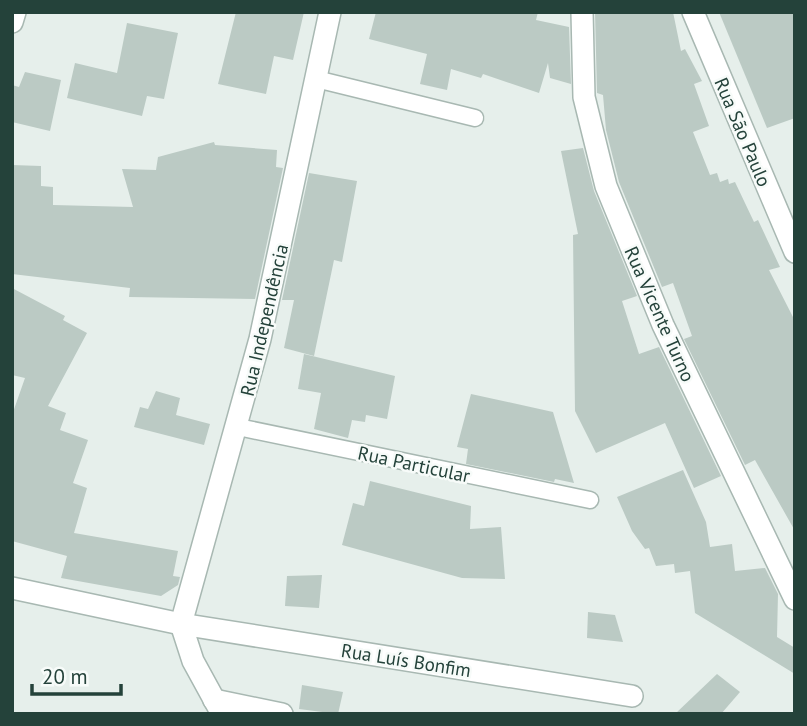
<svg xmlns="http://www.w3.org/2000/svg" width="807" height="726" font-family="'PT Sans',sans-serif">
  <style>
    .building { fill: #bbcac4 }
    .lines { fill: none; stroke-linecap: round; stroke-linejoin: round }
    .service-casing { stroke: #a8b8b2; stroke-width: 19 }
    .minor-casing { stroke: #a8b8b2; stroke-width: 24 }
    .service { stroke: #fff; stroke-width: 16 }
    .minor { stroke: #fff; stroke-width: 21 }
    .labels { text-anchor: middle; stroke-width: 5; stroke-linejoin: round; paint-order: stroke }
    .street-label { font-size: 19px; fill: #24423a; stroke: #f7fbf9 }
  </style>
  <rect width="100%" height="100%" fill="#e6efeb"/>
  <!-- building -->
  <g class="building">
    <path d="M 236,12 L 304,12 L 293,60 L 274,56 L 266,94 L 218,84 Z"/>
    <path d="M 376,12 L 538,12 L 536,20 L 569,27 L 571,84 L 550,78 L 548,63 L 539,93 L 483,74 L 481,78 L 451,69 L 447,90 L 420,84 L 427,54 L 369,39 Z"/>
    <path d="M 595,12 L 673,12 L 681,51 L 685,49 L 702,81 L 694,84 L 709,126 L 693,132 L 710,175 L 717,173 L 720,182 L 728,179 L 729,184 L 735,182 L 754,222 L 758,220 L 780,267 L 769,270 L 795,321 L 795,531 L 755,460 L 745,465 L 684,339 L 692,336 L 673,283 L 662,287 L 619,182 L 606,130 L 603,95 L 597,93 Z"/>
    <path d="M 719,12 L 795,12 L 795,118 L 767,128 Z"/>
    <path d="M 127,23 L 178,33 L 164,99 L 147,96 L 142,116 L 67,98 L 75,63 L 117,73 Z"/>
    <path d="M 25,72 L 61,80 L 50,131 L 12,122 L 12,85 L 19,87 Z"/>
    <path d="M 214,142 L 215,145 L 277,150 L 276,167 L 283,168 L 255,299 L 129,297 L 130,288 L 12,274 L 12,165 L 41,166 L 41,186 L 53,187 L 53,205 L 133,207 L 122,169 L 156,170 L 158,157 Z"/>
    <path d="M 583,148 L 594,191 L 637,296 L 622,301 L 639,354 L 659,347 L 721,476 L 694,488 L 665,423 L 596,453 L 575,411 L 573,235 L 578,234 L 561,151 Z"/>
    <path d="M 309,173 L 357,181 L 342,262 L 334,260 L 314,356 L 284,348 L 294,300 L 282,300 Z"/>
    <path d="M 12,288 L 65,316 L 63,320 L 87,333 L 48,406 L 66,413 L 60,430 L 88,440 L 73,483 L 87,488 L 74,533 L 178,551 L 173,576 L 180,577 L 178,585 L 161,596 L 61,578 L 67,556 L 12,541 L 12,415 L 25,378 L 12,375 Z"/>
    <path d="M 304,354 L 395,376 L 387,419 L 366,415 L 365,422 L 352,420 L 348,438 L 314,429 L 321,393 L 298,389 Z"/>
    <path d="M 156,391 L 180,398 L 176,415 L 210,424 L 204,445 L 134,427 L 140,407 L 148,409 Z"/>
    <path d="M 471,394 L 553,412 L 574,483 L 555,479 L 554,482 L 466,464 L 468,449 L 457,447 Z"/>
    <path d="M 683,470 L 706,522 L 710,547 L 732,544 L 735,571 L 765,568 L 778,594 L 777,637 L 795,648 L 795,674 L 695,613 L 690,571 L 675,573 L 674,564 L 656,566 L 649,548 L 645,549 L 632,531 L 617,497 Z"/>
    <path d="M 370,481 L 471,506 L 470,529 L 501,527 L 505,579 L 462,578 L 342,545 L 353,503 L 364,506 Z"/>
    <path d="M 322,575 L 319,608 L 285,606 L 287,576 Z"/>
    <path d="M 588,612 L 615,615 L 623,642 L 587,638 Z"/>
    <path d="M 717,674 L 740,692 L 721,714 L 675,714 Z"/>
    <path d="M 302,685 L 343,692 L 338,714 L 299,709 Z"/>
  </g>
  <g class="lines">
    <!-- service casing -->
    <g class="service-casing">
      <g id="service">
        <path d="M 316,79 L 475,118"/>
        <path d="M 238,427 L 590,500"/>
      </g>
    </g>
    <!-- minor casing -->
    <g class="minor-casing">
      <g id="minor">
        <path d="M 582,12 L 584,97 L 606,186 L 663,325 L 795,599"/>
        <path d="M 693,12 L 795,252"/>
        <path d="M 12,22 L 15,12"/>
        <path d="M 12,588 L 181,624 L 632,696"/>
        <path d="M 214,700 L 282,714"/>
        <path d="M 222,714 L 193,661 L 181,624 L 260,339 L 330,12"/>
      </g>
    </g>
    <!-- service -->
    <use href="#service" class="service"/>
    <!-- minor -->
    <use href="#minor" class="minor"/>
  </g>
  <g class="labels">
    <!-- street labels -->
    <g class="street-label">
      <text transform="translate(743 132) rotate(67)" y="7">Rua São Paulo</text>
      <text transform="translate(660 314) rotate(66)" y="7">Rua Vicente Turno</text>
      <text transform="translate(264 320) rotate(-77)" y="7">Rua Independência</text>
      <text transform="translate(414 464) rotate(12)" y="7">Rua Particular</text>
      <text transform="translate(406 660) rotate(9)" y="7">Rua Luís Bonfim</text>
    </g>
  </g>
  <!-- border -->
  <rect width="807" height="726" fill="none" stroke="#24423a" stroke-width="28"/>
  <!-- scale -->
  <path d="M32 684v10h89v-10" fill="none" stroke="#24423a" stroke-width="3.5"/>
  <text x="42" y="684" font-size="21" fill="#24423a" stroke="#f7fbf9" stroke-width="5" paint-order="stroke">20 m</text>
</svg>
